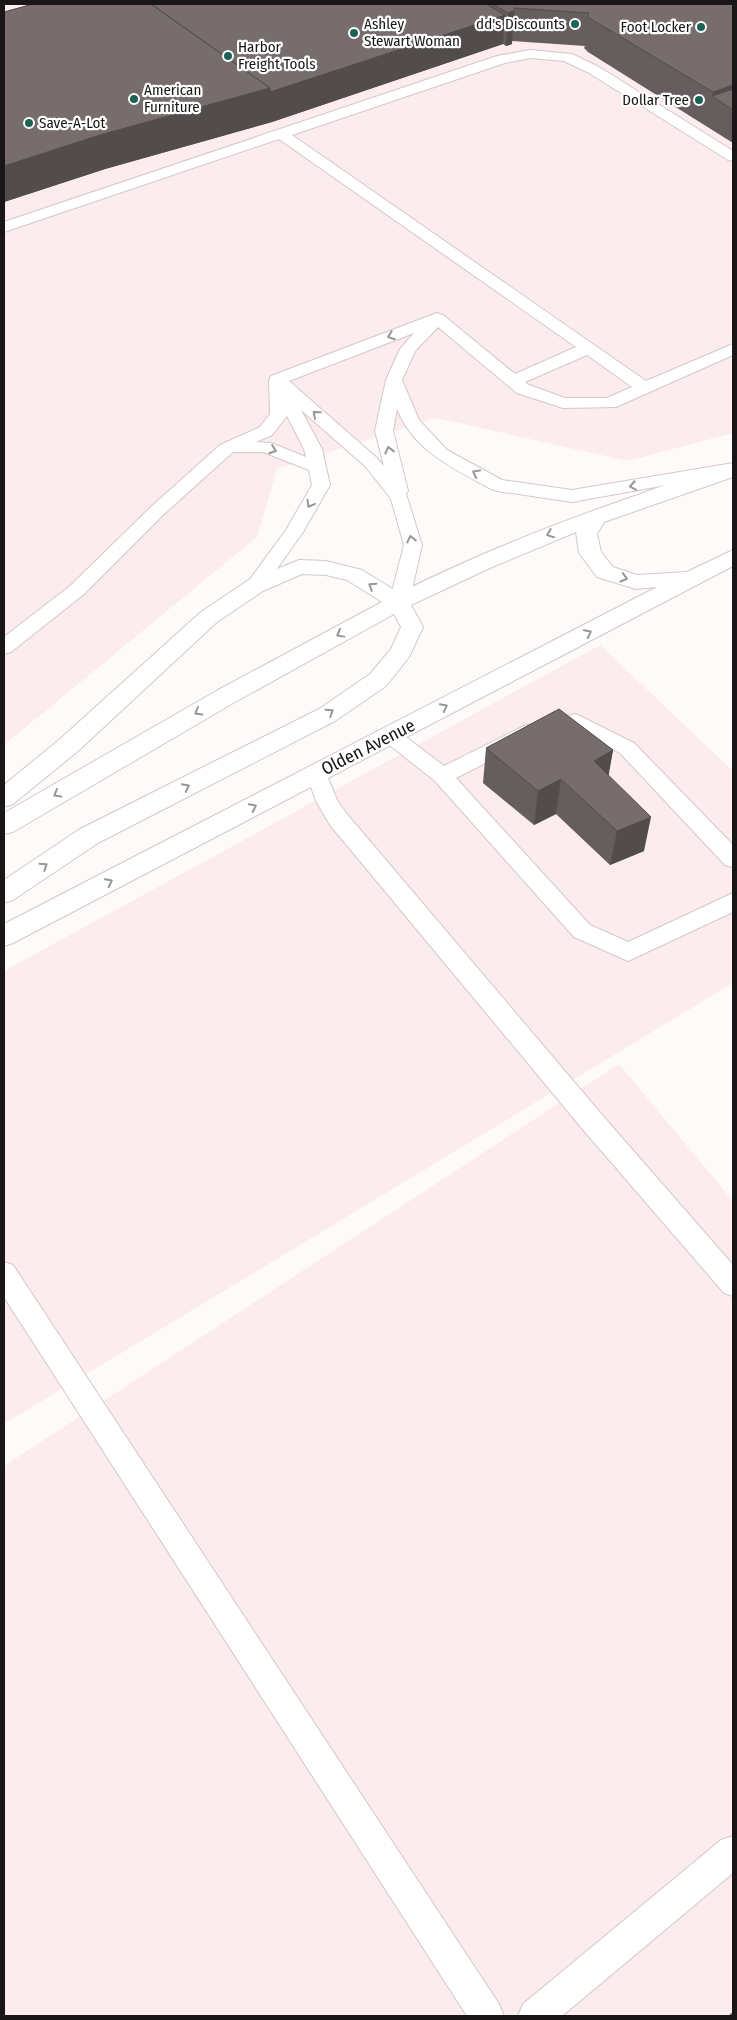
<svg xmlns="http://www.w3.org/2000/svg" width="737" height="2020" font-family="'Fira Sans Condensed',sans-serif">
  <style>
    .built { fill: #fdeced }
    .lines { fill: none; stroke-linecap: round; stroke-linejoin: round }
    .lane-casing { stroke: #d3c8c8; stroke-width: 2 }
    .secondary-casing { stroke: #d3c8c8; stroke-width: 2 }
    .lane { fill: #fff; fill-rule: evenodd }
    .secondary { fill: #fff; fill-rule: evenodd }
    .wall { fill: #665e5e }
    .shaded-wall { fill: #534c4c }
    .building { fill: #776d6d; stroke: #534c4c }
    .oneway { stroke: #989697 }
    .poi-dot { fill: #1d6355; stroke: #fff; stroke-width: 2 }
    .labels { text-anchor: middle; stroke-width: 4.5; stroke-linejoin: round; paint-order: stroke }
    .far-poi-label { font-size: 15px; fill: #1a1617; stroke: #fff; text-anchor: start }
    .street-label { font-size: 18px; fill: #1a1617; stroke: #fff }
  </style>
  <rect width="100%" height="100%" fill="#fffafa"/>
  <!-- built -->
  <g class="built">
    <path d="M 4,4 L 733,4 L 733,433 L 628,461 L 436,418 L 277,469 L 257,537 L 4,745 Z"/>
    <path d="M 600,645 L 733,771 L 733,983 L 4,1424 L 4,971 Z"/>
    <path d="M 619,1064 L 733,1201 L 733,2016 L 4,2016 L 4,1466 Z"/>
  </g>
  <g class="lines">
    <!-- lane casing -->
    <g class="lane-casing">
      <g id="lane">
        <path d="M 530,50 L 572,54 L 599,67 L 733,151 L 733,161 L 728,160 L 589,73 L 564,61 L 530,58 L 505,63 L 292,135 L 646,381 L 733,344 L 733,355 L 616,407 L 563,408 L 517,393 L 438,327 L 415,351 L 402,380 L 419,420 L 447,450 L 502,480 L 572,490 L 733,463 L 733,473 L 572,502 L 497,491 L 491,489 C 453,468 414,451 397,409 L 393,431 L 408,491 L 406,494 L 422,545 L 409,603 L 406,607 L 399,609 L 392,607 L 389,603 L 404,545 L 391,499 L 365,466 L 301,410 L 322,449 L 330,485 L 303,532 L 262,590 L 255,592 L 248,590 L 245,586 L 286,530 L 312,485 L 309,470 L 263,452 L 233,452 L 164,514 L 84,594 L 11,652 L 4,654 L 4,637 L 70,586 L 152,506 L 220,445 L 260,427 L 270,414 L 269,380 L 271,376 L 437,313 L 443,315 L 515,374 L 576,347 L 279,139 L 4,232 L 4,222 L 497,56 ZM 414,333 L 400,349 L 386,380 L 375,431 L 384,466 L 377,458 L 289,381 ZM 587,355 L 632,387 L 607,398 L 565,398 L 529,385 L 525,382 ZM 287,416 L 304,449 L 306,457 L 271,443 L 256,442 L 272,435 Z"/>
        <path d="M 576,714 L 634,743 L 733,845 L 733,867 L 725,865 L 620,753 L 574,729 L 537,737 L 456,778 L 590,925 L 628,942 L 733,893 L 733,912 L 628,961 L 574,937 L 435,781 L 383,740 L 380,735 L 383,730 L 390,728 L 397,730 L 444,766 L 524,726 Z"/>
        <path d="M 317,765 L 324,768 L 337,800 L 346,813 L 603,1116 L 733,1265 L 733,1296 L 724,1293 L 585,1132 L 330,825 L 316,801 L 306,773 L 310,768 Z"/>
        <path d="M 4,1262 L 13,1265 L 499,2004 L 504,2016 L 467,2016 L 4,1297 Z"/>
        <path d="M 733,1836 L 733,1873 L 562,2016 L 518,2016 L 523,2004 L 721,1840 Z"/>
      </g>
    </g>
    <!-- secondary casing -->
    <g class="secondary-casing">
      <path id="secondary" d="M 733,464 L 733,477 L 604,522 L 597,534 L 601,552 L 613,567 L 637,575 L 687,572 L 733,550 L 733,566 L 13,943 L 4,946 L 4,924 L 657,587 L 636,589 L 597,577 L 579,553 L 576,532 L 490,568 L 411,605 L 423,627 L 409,657 L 386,686 L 335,721 L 98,843 L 13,900 L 4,903 L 4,880 L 80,829 L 319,709 L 370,674 L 391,649 L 401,627 L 394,614 L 235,702 L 13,832 L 4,834 L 4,813 L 218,690 L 382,602 L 347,580 L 326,575 L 302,574 L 263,591 L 217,622 L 78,751 L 13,804 L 4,807 L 4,785 L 60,739 L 201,612 L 247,581 L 299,560 L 326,561 L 362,570 L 399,593 C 474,556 553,524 632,497 C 665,485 699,472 733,464 Z"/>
    </g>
    <!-- lane -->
    <use href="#lane" class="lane"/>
    <!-- secondary -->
    <use href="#secondary" class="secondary"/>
  </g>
  <!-- wall -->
  <g class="wall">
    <path d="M 33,4 L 733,4 L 733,143 L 588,52 L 584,48 L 585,46 L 512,41 L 512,44 L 506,46 L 503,44 L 272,122 L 105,169 L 4,202 L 4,12 Z"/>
    <path d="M 486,748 L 613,750 L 608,775 L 644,851 L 610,865 L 556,814 L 534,825 L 483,783 Z"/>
    <path d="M 733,2012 L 733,2016 L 728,2016 Z"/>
  </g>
  <!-- shaded-wall -->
  <g class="shaded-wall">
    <path d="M 514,11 L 512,44 L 506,46 L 508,13 Z"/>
    <path d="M 505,15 L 503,44 L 272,122 L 105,169 L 4,202 L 4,166 L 100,135 Z"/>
    <path d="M 733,85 L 733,110 L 712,96 L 713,92 Z"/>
    <path d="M 613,750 L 607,785 L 594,761 Z"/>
    <path d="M 561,779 L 556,814 L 534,825 L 538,791 Z"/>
    <path d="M 651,817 L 644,851 L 610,865 L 617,831 Z"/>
  </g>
  <!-- building -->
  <g class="building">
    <path d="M 33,4 L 151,4 L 270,88 L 100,135 L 4,166 L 4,12 Z"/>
    <path d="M 151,4 L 486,4 L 505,15 L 270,92 L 270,88 Z"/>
    <path d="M 493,4 L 733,4 L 733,85 L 713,92 L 591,19 L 588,16 L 589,13 L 514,8 L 514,11 L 508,13 Z"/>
    <path d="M 733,89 L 733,110 L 712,96 Z"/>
    <path d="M 559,709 L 613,750 L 594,761 L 651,817 L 617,831 L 561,779 L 538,791 L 486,748 Z"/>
  </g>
  <!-- one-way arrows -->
  <defs><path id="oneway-chevron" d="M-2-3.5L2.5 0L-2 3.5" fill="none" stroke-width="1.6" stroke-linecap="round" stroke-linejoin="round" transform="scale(1.25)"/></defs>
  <g class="oneway">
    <use href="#oneway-chevron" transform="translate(391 336) rotate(159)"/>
    <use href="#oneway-chevron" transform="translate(316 414) rotate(-139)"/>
    <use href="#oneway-chevron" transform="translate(273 450) rotate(20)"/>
    <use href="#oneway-chevron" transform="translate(389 450) rotate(-104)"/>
    <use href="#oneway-chevron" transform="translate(476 473) rotate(-151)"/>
    <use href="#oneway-chevron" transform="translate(633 486) rotate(170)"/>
    <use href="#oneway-chevron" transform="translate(310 504) rotate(119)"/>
    <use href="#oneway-chevron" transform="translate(550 534) rotate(159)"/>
    <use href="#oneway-chevron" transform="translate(411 539) rotate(-102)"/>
    <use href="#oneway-chevron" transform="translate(624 578) rotate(16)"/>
    <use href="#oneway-chevron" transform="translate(372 586) rotate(-147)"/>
    <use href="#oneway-chevron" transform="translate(588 633) rotate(-27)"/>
    <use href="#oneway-chevron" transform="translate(340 634) rotate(151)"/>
    <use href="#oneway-chevron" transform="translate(444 707) rotate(-27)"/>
    <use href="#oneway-chevron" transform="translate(198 712) rotate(150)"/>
    <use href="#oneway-chevron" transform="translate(330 712) rotate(-33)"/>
    <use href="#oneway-chevron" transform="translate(186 787) rotate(-27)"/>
    <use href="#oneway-chevron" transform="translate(57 794) rotate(150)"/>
    <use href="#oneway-chevron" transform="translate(253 807) rotate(-27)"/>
    <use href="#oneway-chevron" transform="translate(44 866) rotate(-34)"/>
    <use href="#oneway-chevron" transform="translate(109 882) rotate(-27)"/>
  </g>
  <!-- markers -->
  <g class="poi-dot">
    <circle cx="575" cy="24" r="5"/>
    <circle cx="701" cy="27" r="5"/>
    <circle cx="354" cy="33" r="5"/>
    <circle cx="228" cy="56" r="5"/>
    <circle cx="134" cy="99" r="5"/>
    <circle cx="699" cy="100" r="5"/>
    <circle cx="29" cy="123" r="5"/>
  </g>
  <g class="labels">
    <!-- far-poi labels -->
    <g class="far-poi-label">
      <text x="364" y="29">Ashley<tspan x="364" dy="17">Stewart Woman</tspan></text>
      <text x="565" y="29" text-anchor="end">dd's Discounts</text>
      <text x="691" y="32" text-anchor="end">Foot Locker</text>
      <text x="238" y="52">Harbor<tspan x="238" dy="17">Freight Tools</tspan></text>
      <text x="144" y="95">American<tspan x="144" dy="17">Furniture</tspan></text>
      <text x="689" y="105" text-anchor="end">Dollar Tree</text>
      <text x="39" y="128">Save-A-Lot</text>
    </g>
    <!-- street labels -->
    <g class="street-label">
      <text transform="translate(368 747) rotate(-27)" y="6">Olden Avenue</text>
    </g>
  </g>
  <!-- border -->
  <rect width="737" height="2020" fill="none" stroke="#1a1617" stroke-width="10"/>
</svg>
